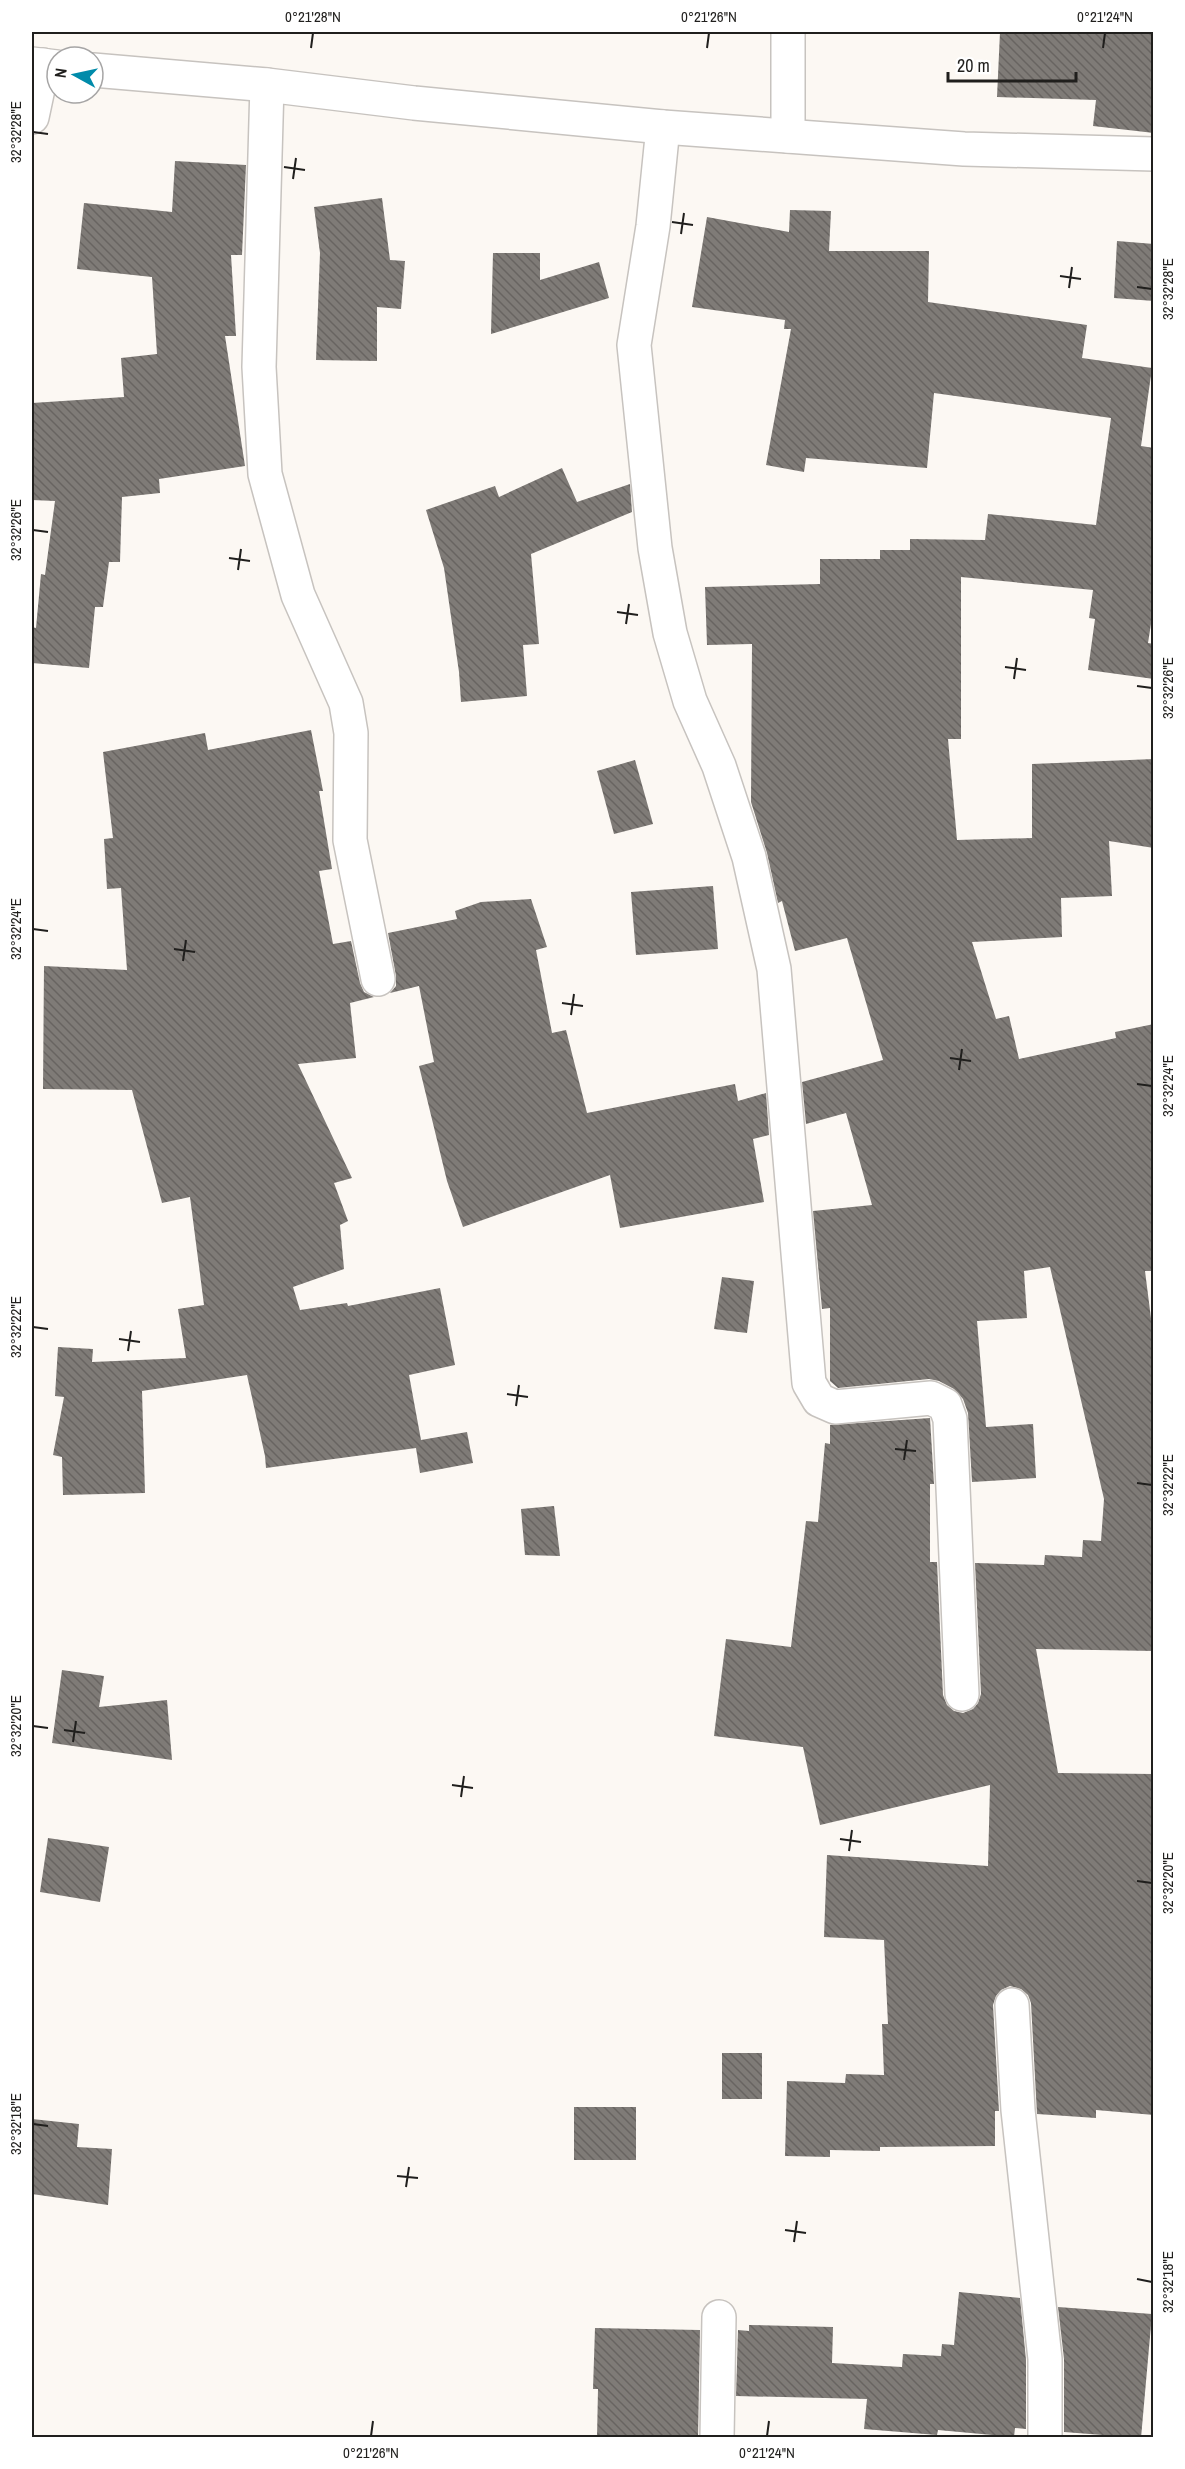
<svg xmlns="http://www.w3.org/2000/svg" width="1185" height="2469" font-family="'Archivo Narrow',sans-serif">
  <style>
    .building { fill: url(#building-back-hatch) }
    .lines { fill: none; stroke-linecap: round; stroke-linejoin: round }
    .minor-casing { stroke: #c7c3bf; stroke-width: 36 }
    .tertiary-casing { stroke: #c7c3bf; stroke-width: 36 }
    .minor { stroke: #fff; stroke-width: 33 }
    .tertiary { stroke: #fff; stroke-width: 33 }
    .ticks { fill: none; stroke: #201f1d; stroke-width: 2 }
    .neatline { fill: none; stroke: #201f1d; stroke-width: 2 }
    .ticks-label { font-size: 15px; text-anchor: middle; fill: #201f1d }
  </style>
  <defs>
    <pattern id="building-back-hatch" width="6" height="6" patternUnits="userSpaceOnUse" patternTransform="scale(1.5)"><rect width="6" height="6" fill="#7f7b77"/><path d="M-1 5l2 2M0 0l6 6M5-1l2 2" fill="none" stroke="#686461"/></pattern>
  </defs>
  <rect width="100%" height="100%" fill="#fcf8f3"/>
  <!-- building -->
  <g class="building">
    <path d="M 1000,32 L 1154,32 L 1154,133 L 1093,126 L 1096,100 L 997,97 Z"/>
    <path d="M 175,161 L 246,165 L 242,255 L 231,255 L 236,336 L 225,336 L 245,466 L 159,479 L 160,493 L 122,497 L 120,562 L 109,562 L 103,607 L 95,607 L 89,668 L 32,663 L 32,627 L 36,628 L 41,574 L 45,575 L 55,501 L 32,500 L 32,403 L 124,397 L 121,358 L 157,354 L 152,277 L 77,269 L 84,203 L 172,212 Z"/>
    <path d="M 382,198 L 390,260 L 405,261 L 401,309 L 377,307 L 377,361 L 316,360 L 320,253 L 314,207 Z"/>
    <path d="M 790,210 L 831,211 L 829,251 L 929,251 L 928,302 L 1087,325 L 1082,358 L 1152,368 L 1141,446 L 1154,448 L 1154,605 L 1148,643 L 1154,644 L 1154,679 L 1088,670 L 1095,619 L 1089,618 L 1093,590 L 961,577 L 961,739 L 948,739 L 957,840 L 1032,838 L 1032,764 L 1154,759 L 1154,848 L 1109,841 L 1112,896 L 1061,898 L 1062,937 L 972,942 L 996,1019 L 1009,1016 L 1019,1059 L 1116,1038 L 1115,1032 L 1154,1024 L 1154,1271 L 1145,1271 L 1154,1342 L 1154,1651 L 1036,1649 L 1058,1773 L 1154,1774 L 1154,2115 L 1096,2110 L 1096,2118 L 1037,2114 L 1031,2003 L 1028,1995 L 1021,1989 L 1010,1986 L 1001,1990 L 996,1996 L 993,2005 L 999,2111 L 995,2111 L 995,2146 L 880,2147 L 880,2151 L 830,2150 L 830,2157 L 785,2156 L 787,2081 L 845,2083 L 846,2074 L 884,2075 L 882,2024 L 888,2024 L 884,1940 L 824,1937 L 827,1855 L 988,1866 L 990,1785 L 820,1825 L 803,1747 L 714,1736 L 726,1639 L 791,1647 L 806,1521 L 818,1522 L 825,1443 L 830,1444 L 830,1425 L 930,1418 L 934,1484 L 930,1484 L 930,1562 L 937,1562 L 943,1695 L 947,1705 L 954,1711 L 963,1713 L 973,1709 L 978,1703 L 981,1694 L 975,1563 L 1044,1565 L 1045,1555 L 1082,1557 L 1083,1540 L 1101,1541 L 1104,1499 L 1050,1267 L 1024,1271 L 1027,1318 L 977,1321 L 986,1427 L 1033,1424 L 1036,1478 L 972,1482 L 968,1413 L 963,1399 L 954,1389 L 939,1381 L 929,1379 L 838,1388 L 830,1381 L 830,1308 L 822,1309 L 813,1211 L 872,1205 L 846,1113 L 806,1124 L 802,1082 L 883,1060 L 847,938 L 795,951 L 782,901 L 778,903 L 767,853 L 751,802 L 752,644 L 707,645 L 705,587 L 820,584 L 820,559 L 880,559 L 880,550 L 910,550 L 910,539 L 985,540 L 988,514 L 1096,525 L 1111,418 L 934,393 L 927,468 L 806,458 L 804,472 L 766,465 L 791,329 L 784,329 L 785,320 L 692,307 L 707,217 L 789,232 Z"/>
    <path d="M 1117,241 L 1154,244 L 1154,301 L 1114,298 Z"/>
    <path d="M 493,253 L 540,253 L 540,280 L 599,262 L 609,298 L 491,334 Z"/>
    <path d="M 562,468 L 577,502 L 630,484 L 632,512 L 531,554 L 539,644 L 523,645 L 527,696 L 461,702 L 459,672 L 444,568 L 426,510 L 495,486 L 499,497 Z"/>
    <path d="M 311,730 L 323,791 L 319,791 L 332,869 L 319,871 L 333,944 L 351,941 L 360,983 L 364,992 L 374,997 L 350,1003 L 356,1058 L 298,1064 L 352,1178 L 334,1183 L 348,1221 L 340,1225 L 344,1269 L 293,1287 L 300,1310 L 347,1303 L 348,1306 L 440,1288 L 455,1365 L 409,1375 L 421,1440 L 467,1432 L 473,1463 L 420,1473 L 416,1448 L 266,1468 L 265,1456 L 247,1375 L 142,1391 L 145,1493 L 63,1495 L 62,1457 L 53,1455 L 64,1397 L 55,1396 L 58,1347 L 93,1349 L 92,1362 L 186,1358 L 178,1309 L 204,1305 L 190,1197 L 162,1203 L 132,1090 L 43,1089 L 44,966 L 127,970 L 121,888 L 107,889 L 104,839 L 113,838 L 103,752 L 205,733 L 208,750 Z"/>
    <path d="M 635,760 L 653,824 L 614,834 L 597,771 Z"/>
    <path d="M 713,886 L 718,949 L 636,955 L 631,892 Z"/>
    <path d="M 531,899 L 547,947 L 536,950 L 552,1033 L 566,1030 L 587,1113 L 735,1084 L 738,1101 L 766,1093 L 769,1135 L 753,1139 L 764,1202 L 620,1228 L 610,1175 L 463,1227 L 447,1181 L 419,1066 L 434,1062 L 419,986 L 390,993 L 396,986 L 396,976 L 388,933 L 457,919 L 455,911 L 481,902 Z"/>
    <path d="M 722,1277 L 754,1281 L 747,1333 L 714,1329 Z"/>
    <path d="M 554,1506 L 560,1556 L 525,1555 L 521,1509 Z"/>
    <path d="M 62,1670 L 104,1676 L 99,1707 L 167,1700 L 172,1760 L 52,1743 Z"/>
    <path d="M 48,1838 L 109,1847 L 100,1902 L 40,1892 Z"/>
    <rect x="722" y="2053" width="40" height="46"/>
    <rect x="574" y="2107" width="62" height="53"/>
    <path d="M 32,2119 L 79,2124 L 77,2147 L 112,2149 L 108,2205 L 32,2194 Z"/>
    <path d="M 959,2292 L 1020,2298 L 1026,2360 L 1026,2429 L 1015,2428 L 1014,2437 L 938,2430 L 937,2435 L 864,2429 L 867,2399 L 736,2396 L 738,2330 L 749,2331 L 749,2325 L 833,2327 L 832,2363 L 902,2367 L 903,2354 L 941,2356 L 942,2344 L 954,2345 Z"/>
    <path d="M 1058,2307 L 1152,2314 L 1141,2438 L 1064,2432 L 1064,2359 Z"/>
    <path d="M 595,2328 L 700,2330 L 698,2438 L 597,2438 L 598,2389 L 593,2389 Z"/>
  </g>
  <g class="lines">
    <!-- minor casing -->
    <g class="minor-casing">
      <g id="minor">
        <path d="M 788,32 L 788,136"/>
        <path d="M 267,85 L 259,367 L 265,474 L 298,595 L 346,703 L 351,733 L 350,840 L 378,979"/>
        <path d="M 32,117 L 43,65"/>
        <path d="M 663,127 L 653,226 L 634,345 L 655,548 L 670,633 L 690,701 L 719,766 L 749,857 L 774,969 L 809,1383 L 819,1400 L 835,1407 L 931,1398 L 945,1405 L 950,1419 L 962,1694"/>
        <path d="M 1012,2005 L 1018,2110 L 1045,2359 L 1045,2438"/>
        <path d="M 717,2438 L 719,2317"/>
      </g>
    </g>
    <!-- tertiary casing -->
    <g class="tertiary-casing">
      <g id="tertiary">
        <path d="M 32,64 L 57,67"/>
        <path d="M 93,70 L 267,85 L 414,103 L 663,127 L 964,149 L 1154,154"/>
      </g>
    </g>
    <!-- minor -->
    <use href="#minor" class="minor"/>
    <!-- tertiary -->
    <use href="#tertiary" class="tertiary"/>
  </g>
  <!-- ticks -->
  <path class="ticks" d="M 311,48 L 313,33M 707,48 L 709,33M 1103,48 L 1105,33M 33,132 L 48,134M 284,167 L 305,170M 293,179 L 296,158M 672,222 L 693,225M 681,234 L 684,213M 1060,276 L 1081,279M 1137,287 L 1152,289M 1069,288 L 1072,267M 33,530 L 48,532M 229,558 L 250,561M 238,570 L 241,549M 617,612 L 638,615M 626,624 L 629,604M 1005,667 L 1026,670M 1014,679 L 1017,658M 1137,686 L 1152,688M 33,929 L 48,931M 174,949 L 195,952M 183,961 L 186,940M 562,1003 L 583,1006M 571,1015 L 574,994M 950,1058 L 971,1061M 959,1070 L 962,1049M 1137,1084 L 1152,1086M 33,1327 L 48,1329M 119,1339 L 140,1342M 128,1351 L 131,1331M 507,1394 L 528,1397M 516,1406 L 519,1385M 895,1449 L 916,1451M 904,1460 L 907,1440M 1137,1483 L 1152,1485M 33,1726 L 48,1728M 64,1730 L 85,1733M 73,1742 L 76,1721M 452,1785 L 473,1788M 461,1797 L 464,1776M 840,1839 L 861,1842M 849,1851 L 852,1830M 1137,1881 L 1152,1883M 33,2124 L 48,2126M 397,2176 L 418,2178M 406,2187 L 409,2167M 785,2230 L 806,2233M 794,2242 L 797,2221M 1137,2279 L 1152,2282M 371,2436 L 373,2421M 767,2436 L 769,2421"/>
  <!-- border -->
  <rect width="1185" height="2469" fill="none" stroke="#ffffff" stroke-width="66"/>
  <!-- north arrow -->
  <g transform="translate(75 75) rotate(278)"><circle r="28" fill="#ffffff" stroke="#a6a5a5" stroke-width="1.5"/>
  <path d="M0-4.5L10 22L0 15L-10 22Z" fill="#008baa"/>
  <text y="-9" font-size="16" font-weight="bold" text-anchor="middle" fill="#201f1d">N</text>
  </g>
  <!-- scale -->
  <path d="M948 72v9h128v-9" fill="none" stroke="#201f1d" stroke-width="3"/>
  <text x="957" y="72" font-size="18" fill="#201f1d" stroke="#ffffff" stroke-width="4.5" paint-order="stroke">20 m</text>
  <rect x="33" y="33" width="1119" height="2403" class="neatline"/>
  <g class="ticks-label">
    <text x="313" y="22">0°21'28"N</text>
    <text x="709" y="22">0°21'26"N</text>
    <text x="1105" y="22">0°21'24"N</text>
    <text transform="translate(16 132) rotate(-90)" y="5">32°32'28"E</text>
    <text transform="translate(1168 289) rotate(-90)" y="5">32°32'28"E</text>
    <text transform="translate(16 530) rotate(-90)" y="5">32°32'26"E</text>
    <text transform="translate(1168 688) rotate(-90)" y="5">32°32'26"E</text>
    <text transform="translate(16 929) rotate(-90)" y="5">32°32'24"E</text>
    <text transform="translate(1168 1086) rotate(-90)" y="5">32°32'24"E</text>
    <text transform="translate(16 1327) rotate(-90)" y="5">32°32'22"E</text>
    <text transform="translate(1168 1485) rotate(-90)" y="5">32°32'22"E</text>
    <text transform="translate(16 1726) rotate(-90)" y="5">32°32'20"E</text>
    <text transform="translate(1168 1883) rotate(-90)" y="5">32°32'20"E</text>
    <text transform="translate(16 2124) rotate(-90)" y="5">32°32'18"E</text>
    <text transform="translate(1168 2282) rotate(-90)" y="5">32°32'18"E</text>
    <text x="371" y="2458">0°21'26"N</text>
    <text x="767" y="2458">0°21'24"N</text>
  </g>
</svg>
